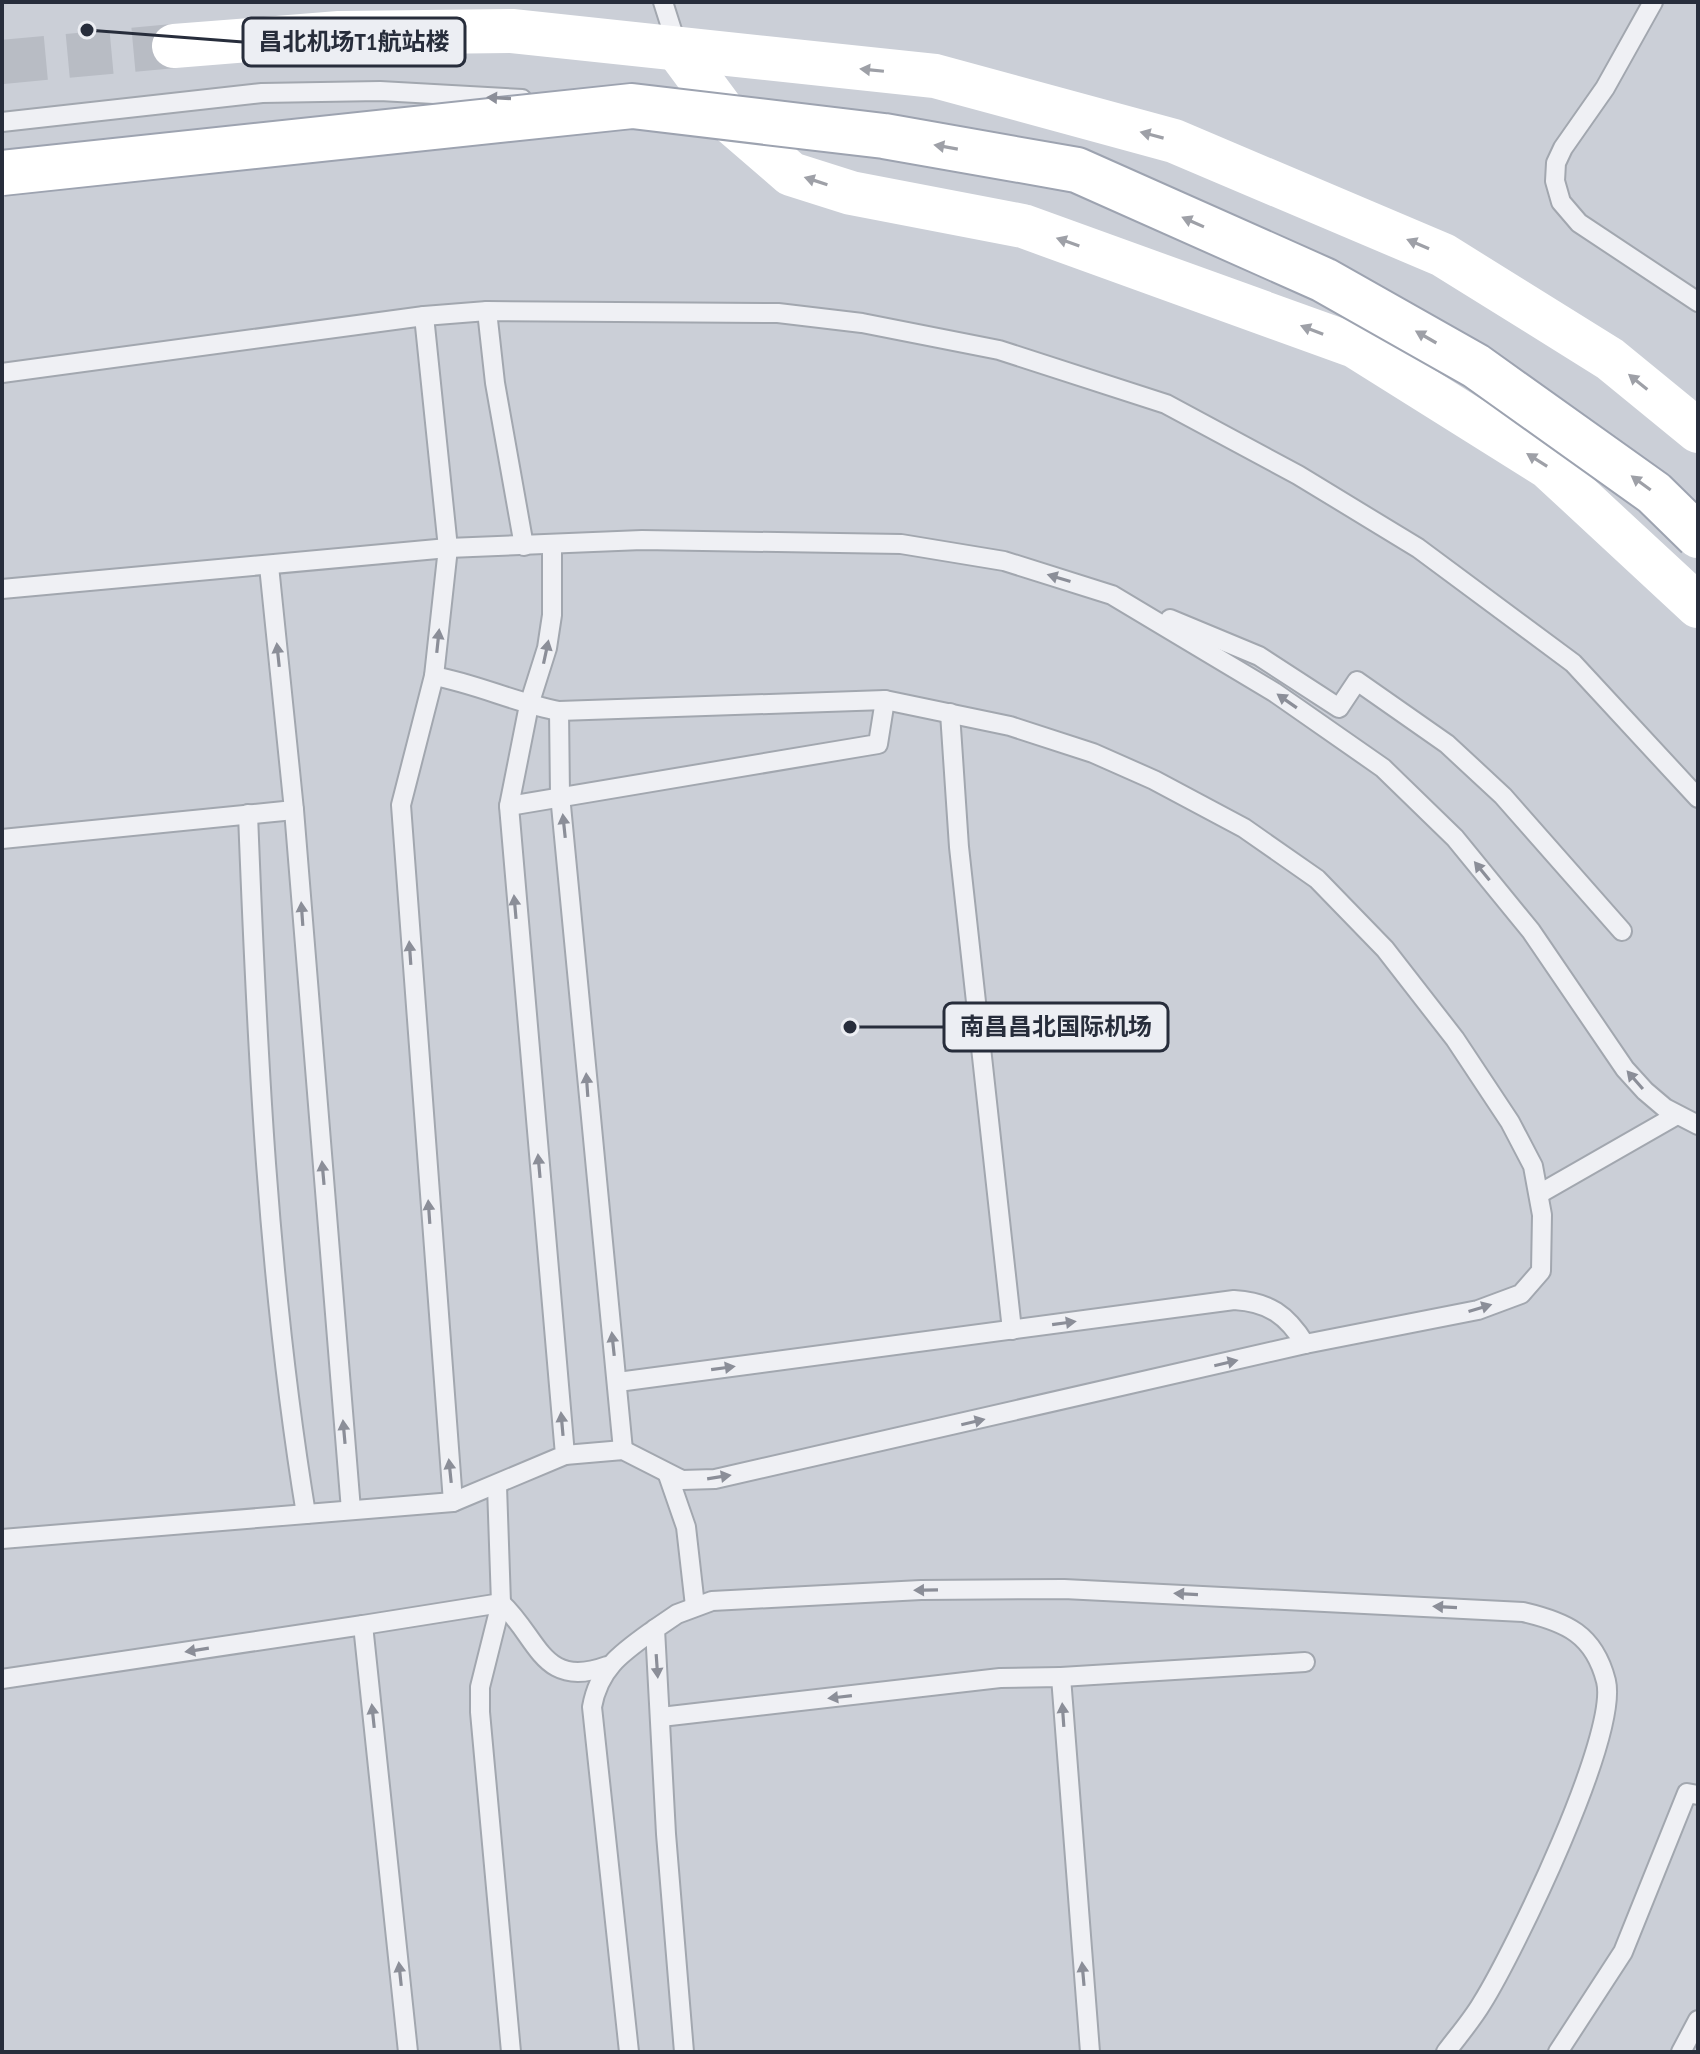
<svg xmlns="http://www.w3.org/2000/svg" width="1700" height="2054" font-family="'PT Sans Narrow','Noto Sans SC',sans-serif">
  <style>
    .built { fill: #cbcfd7 }
    .lines { fill: none; stroke-linecap: round; stroke-linejoin: round }
    .secondary-tunnel { stroke: #b8bcc4; stroke-width: 44; stroke-dasharray: 44 22; stroke-linecap: butt }
    .service-casing { stroke: #a2a7af; stroke-width: 22 }
    .service { stroke: #eff0f4; stroke-width: 18 }
    .secondary { stroke: #fff; stroke-width: 44 }
    .primary-bridge-casing { stroke: #9da3b0; stroke-width: 48; stroke-linecap: butt }
    .primary-bridge { stroke: #fff; stroke-width: 44 }
    .oneway { fill: #9ea0a7 }
    .oneway2 { fill: #8b8e98 }
    .leader { fill: none; stroke: #272d3b; stroke-width: 3 }
    .callout-dot { fill: #272d3b; stroke: #eceef3; stroke-width: 3 }
    .callout { fill: #eceef3; stroke: #272d3b; stroke-width: 3 }
    .callout-label { font-size: 24px; text-anchor: middle; font-weight: bold; fill: #272d3b }
  </style>
  <rect width="100%" height="100%" fill="#dce0e6"/>
  <!-- built -->
  <rect class="built" x="2" y="2" width="1696" height="2050"/>
  <g class="lines">
    <!-- secondary-tunnel -->
    <path class="secondary-tunnel" d="M 2,62 L 174,46"/>
    <!-- service casing -->
    <g class="service-casing">
      <g id="service">
        <path d="M 663,2 L 678,49"/>
        <path d="M 1653,2 L 1605,88 L 1563,148 L 1556,163 L 1555,181 L 1561,202 L 1579,223 L 1698,302"/>
        <path d="M 2,122 L 262,93 L 380,91 L 522,99"/>
        <path d="M 487,311 L 495,383 L 524,546"/>
        <path d="M 424,316 L 448,548 L 434,676 L 401,805 L 453,1502 L 565,1455 L 509,806 L 529,705 L 547,648 L 552,615 L 552,545"/>
        <path d="M 2,373 L 424,316 L 487,311 L 778,313 L 862,323 L 999,350 L 1166,404 L 1298,475 L 1418,548 L 1573,663 L 1698,798"/>
        <path d="M 269,566 L 294,810 L 351,1510"/>
        <path d="M 2,589 L 448,548 L 642,540 L 901,544 L 1004,561 L 1112,595 L 1274,692 L 1383,768 L 1455,838 L 1531,931 L 1625,1069 L 1645,1091 L 1665,1108 L 1698,1125"/>
        <path d="M 1170,619 L 1259,656 L 1339,708 L 1357,681 L 1447,744 L 1503,796 L 1622,931"/>
        <path d="M 434,676 C 477,684 516,703 559,711 L 885,700 L 1010,726 L 1093,753 L 1154,780 L 1244,828 L 1317,879 L 1385,949 L 1455,1039 L 1510,1122 L 1533,1166 L 1542,1215 L 1541,1271 L 1521,1294 L 1478,1310 L 1305,1344 L 715,1479 L 682,1480 L 623,1450 L 565,1455"/>
        <path d="M 559,711 L 560,795 L 623,1450"/>
        <path d="M 950,713 L 959,847 L 1012,1330"/>
        <path d="M 509,806 L 878,744 L 885,700"/>
        <path d="M 248,814 C 257,1048 268,1283 306,1514"/>
        <path d="M 2,839 L 294,810"/>
        <path d="M 1539,1194 L 1677,1115"/>
        <path d="M 618,1382 L 1234,1300 C 1269,1302 1287,1315 1305,1344"/>
        <path d="M 668,1475 L 686,1527 L 695,1606"/>
        <path d="M 497,1486 L 501,1603 L 480,1687 L 480,1712 L 511,2052"/>
        <path d="M 2,1539 L 453,1502"/>
        <path d="M 363,1625 L 501,1603 C 539,1638 542,1690 607,1666"/>
        <path d="M 1061,1677 L 1305,1662"/>
        <path d="M 2,1679 L 363,1625 L 408,2052"/>
        <path d="M 661,1717 L 1000,1678 L 1061,1677 L 1090,2052"/>
        <path d="M 629,2052 L 592,1707 C 599,1667 623,1652 655,1629"/>
        <path d="M 684,2052 L 666,1834 L 655,1629 L 677,1614 L 712,1601 L 921,1590 L 1064,1589 L 1523,1612 C 1566,1622 1594,1634 1606,1681 C 1619,1735 1515,1950 1482,2003 C 1472,2020 1458,2036 1446,2052"/>
        <path d="M 1558,2052 L 1623,1952 L 1687,1793 L 1698,1795"/>
        <path d="M 1681,2052 L 1698,2020"/>
      </g>
    </g>
    <!-- service -->
    <use href="#service" class="service"/>
    <!-- secondary -->
    <g class="secondary">
      <path d="M 174,46 L 339,33 L 512,31 L 935,76 L 1174,141 L 1443,255 L 1610,359 L 1698,431"/>
      <path d="M 678,50 L 732,123 L 791,174 L 851,193 L 1023,226 L 1355,346 L 1548,467 L 1698,606"/>
    </g>
    <!-- primary-bridge casing -->
    <g class="primary-bridge-casing">
      <path id="primary-bridge" d="M 2,173 L 632,106 L 884,136 L 1077,170 L 1324,280 L 1476,366 L 1654,493 L 1698,536"/>
    </g>
    <!-- primary-bridge -->
    <use href="#primary-bridge" class="primary-bridge"/>
  </g>
  <!-- one-way arrows -->
  <defs><path id="oneway-solid" d="M-6-.8H1V-3.2L6.5 0L1 3.2V.8H-6Z" transform="scale(2)"/></defs>
  <g class="oneway">
    <use href="#oneway-solid" transform="translate(872 70) rotate(-174)"/>
    <use href="#oneway-solid" transform="translate(1152 135) rotate(-165)"/>
    <use href="#oneway-solid" transform="translate(946 147) rotate(-170)"/>
    <use href="#oneway-solid" transform="translate(816 181) rotate(-162)"/>
    <use href="#oneway-solid" transform="translate(1193 222) rotate(-156)"/>
    <use href="#oneway-solid" transform="translate(1068 242) rotate(-161)"/>
    <use href="#oneway-solid" transform="translate(1418 244) rotate(-157)"/>
    <use href="#oneway-solid" transform="translate(1312 330) rotate(-159)"/>
    <use href="#oneway-solid" transform="translate(1426 337) rotate(-150)"/>
    <use href="#oneway-solid" transform="translate(1638 382) rotate(-141)"/>
    <use href="#oneway-solid" transform="translate(1537 460) rotate(-148)"/>
    <use href="#oneway-solid" transform="translate(1641 483) rotate(-144)"/>
  </g>
  <g class="oneway2">
    <use href="#oneway-solid" transform="translate(499 98) rotate(-177)"/>
    <use href="#oneway-solid" transform="translate(1059 578) rotate(-163)"/>
    <use href="#oneway-solid" transform="translate(438 641) rotate(-84)"/>
    <use href="#oneway-solid" transform="translate(546 652) rotate(-78)"/>
    <use href="#oneway-solid" transform="translate(278 655) rotate(-96)"/>
    <use href="#oneway-solid" transform="translate(1287 701) rotate(-145)"/>
    <use href="#oneway-solid" transform="translate(564 826) rotate(-96)"/>
    <use href="#oneway-solid" transform="translate(1482 871) rotate(-129)"/>
    <use href="#oneway-solid" transform="translate(515 907) rotate(-95)"/>
    <use href="#oneway-solid" transform="translate(302 914) rotate(-94)"/>
    <use href="#oneway-solid" transform="translate(410 953) rotate(-94)"/>
    <use href="#oneway-solid" transform="translate(1635 1080) rotate(-131)"/>
    <use href="#oneway-solid" transform="translate(587 1085) rotate(-94)"/>
    <use href="#oneway-solid" transform="translate(539 1166) rotate(-95)"/>
    <use href="#oneway-solid" transform="translate(323 1173) rotate(-95)"/>
    <use href="#oneway-solid" transform="translate(429 1212) rotate(-94)"/>
    <use href="#oneway-solid" transform="translate(1480 1308) rotate(-17)"/>
    <use href="#oneway-solid" transform="translate(1064 1323) rotate(-8)"/>
    <use href="#oneway-solid" transform="translate(613 1344) rotate(-96)"/>
    <use href="#oneway-solid" transform="translate(1226 1363) rotate(-13)"/>
    <use href="#oneway-solid" transform="translate(723 1368) rotate(-8)"/>
    <use href="#oneway-solid" transform="translate(973 1422) rotate(-13)"/>
    <use href="#oneway-solid" transform="translate(562 1424) rotate(-95)"/>
    <use href="#oneway-solid" transform="translate(344 1432) rotate(-95)"/>
    <use href="#oneway-solid" transform="translate(450 1471) rotate(-96)"/>
    <use href="#oneway-solid" transform="translate(719 1477) rotate(-9)"/>
    <use href="#oneway-solid" transform="translate(926 1590) rotate(179)"/>
    <use href="#oneway-solid" transform="translate(1186 1594) rotate(-177)"/>
    <use href="#oneway-solid" transform="translate(1445 1607) rotate(-177)"/>
    <use href="#oneway-solid" transform="translate(197 1650) rotate(171)"/>
    <use href="#oneway-solid" transform="translate(657 1666) rotate(86)"/>
    <use href="#oneway-solid" transform="translate(840 1697) rotate(173)"/>
    <use href="#oneway-solid" transform="translate(1063 1715) rotate(-94)"/>
    <use href="#oneway-solid" transform="translate(373 1716) rotate(-96)"/>
    <use href="#oneway-solid" transform="translate(400 1974) rotate(-96)"/>
    <use href="#oneway-solid" transform="translate(1083 1974) rotate(-95)"/>
  </g>
  <!-- callouts -->
  <path class="leader" d="M87 30L243 42M850 1027L944 1027"/>
  <g class="callout-dot">
    <circle cx="87" cy="30" r="8"/>
    <circle cx="850" cy="1027" r="8"/>
  </g>
  <g class="callout">
    <rect x="243" y="18" width="222" height="48" rx="8"/>
    <rect x="944" y="1003" width="224" height="48" rx="8"/>
  </g>
  <g class="callout-label">
    <text x="354" y="50">昌北机场T1航站楼</text>
    <text x="1056" y="1035">南昌昌北国际机场</text>
  </g>
  <!-- border -->
  <rect width="1700" height="2054" fill="none" stroke="#272d3b" stroke-width="8"/>
</svg>
